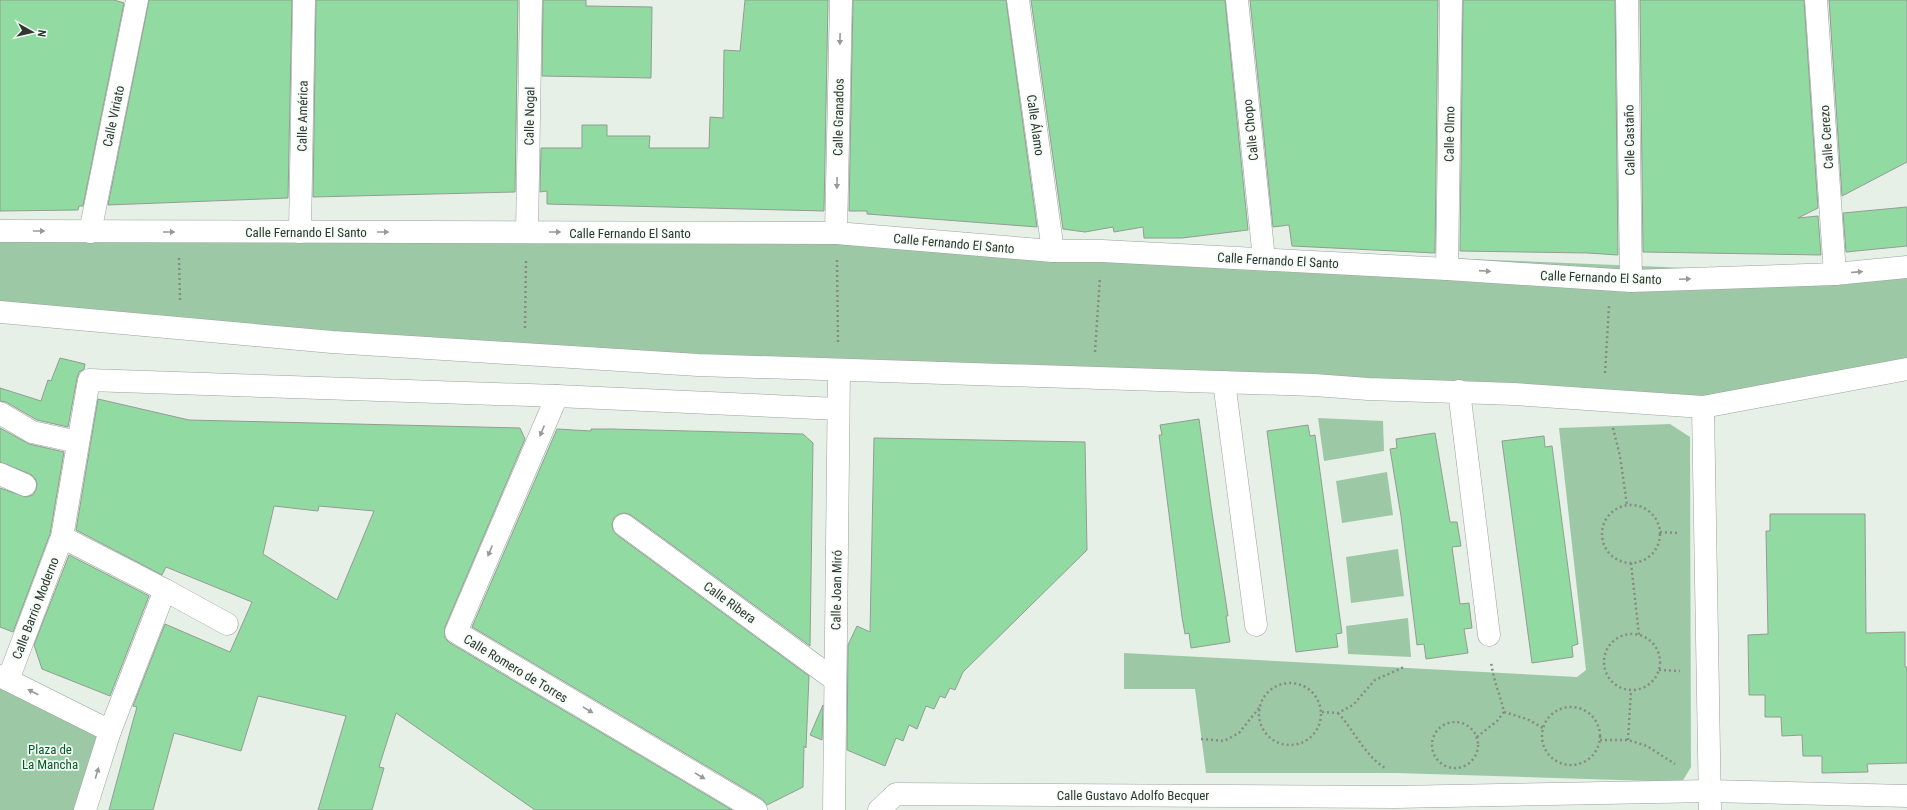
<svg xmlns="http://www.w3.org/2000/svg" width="1907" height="810" font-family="'Roboto Condensed',sans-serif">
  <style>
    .green { fill: #9dc8a6 }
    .building { fill: #91daa1; stroke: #939c94; fill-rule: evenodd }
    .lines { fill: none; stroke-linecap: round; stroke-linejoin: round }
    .minor-casing { stroke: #9aa39b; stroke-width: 23 }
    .path { stroke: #858c85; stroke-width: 2.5; stroke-dasharray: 2 3; stroke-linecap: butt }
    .minor { stroke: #fff; stroke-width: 22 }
    .oneway { fill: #989a98 }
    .labels { text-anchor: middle; stroke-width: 3.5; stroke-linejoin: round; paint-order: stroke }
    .street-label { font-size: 13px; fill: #323632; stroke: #f3fdf5 }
    .park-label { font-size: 13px; fill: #025a28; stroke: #f3fdf5 }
  </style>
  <rect width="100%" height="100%" fill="#e6f0e7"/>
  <!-- green -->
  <g class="green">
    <path d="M 0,231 L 836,233 L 1835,274 L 1907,266 L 1907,369 L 1703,407 L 1093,378 L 0,313 Z"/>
    <path d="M 1318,418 L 1383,421 L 1384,451 L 1324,461 Z"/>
    <path d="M 1670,424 L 1690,437 L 1691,767 L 1682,782 L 1396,773 L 1206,773 L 1195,689 L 1124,689 L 1124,653 L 1577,677 L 1586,670 L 1559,428 Z"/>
    <path d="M 1387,472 L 1393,515 L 1342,523 L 1336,481 Z"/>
    <path d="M 1398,549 L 1404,596 L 1351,603 L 1346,557 Z"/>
    <path d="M 1408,618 L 1411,657 L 1348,654 L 1346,626 Z"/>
    <path d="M 0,676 L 110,731 L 85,810 L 0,810 Z"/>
  </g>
  <!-- building -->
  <g class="building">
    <path d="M 0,0 L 114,0 L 124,3 L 83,206 L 79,206 L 78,210 L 0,211 Z"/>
    <path d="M 149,0 L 292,0 L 288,198 L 108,205 Z"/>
    <path d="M 316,0 L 518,0 L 515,192 L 313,197 Z"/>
    <path d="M 543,0 L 586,0 L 586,6 L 652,7 L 651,78 L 542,76 Z"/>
    <path d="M 745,0 L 828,0 L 824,211 L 547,204 L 547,191 L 540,192 L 541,148 L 582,148 L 582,125 L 607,125 L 607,136 L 650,136 L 649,148 L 709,148 L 710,117 L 723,118 L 724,50 L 740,51 Z"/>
    <path d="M 853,0 L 1006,0 L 1037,227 L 867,214 L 867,211 L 849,211 Z"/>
    <path d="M 1031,0 L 1225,0 L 1248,230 L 1182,238 L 1144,238 L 1143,227 L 1114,232 L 1113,227 L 1085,232 L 1063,229 Z"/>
    <path d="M 1250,0 L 1438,0 L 1435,253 L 1292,246 L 1289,225 L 1273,227 Z"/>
    <path d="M 1463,0 L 1615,0 L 1618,255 L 1588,253 L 1460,251 Z"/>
    <path d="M 1640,0 L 1804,0 L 1818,208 L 1798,218 L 1818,216 L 1821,255 L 1643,252 Z"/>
    <path d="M 1829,0 L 1907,0 L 1907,162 L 1842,196 Z"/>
    <path d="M 1907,207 L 1907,246 L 1846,252 L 1843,213 Z"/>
    <path d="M 60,358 L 85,364 L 84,369 L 79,372 L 77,378 L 68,427 L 37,420 L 6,402 L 0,401 L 0,388 L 41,401 L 48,380 L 51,381 Z"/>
    <path d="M 98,399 L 189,420 L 520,428 L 525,439 L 445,627 L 445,638 L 450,643 L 732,810 L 535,810 L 396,713 L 379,767 L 384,768 L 372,810 L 318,810 L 346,716 L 258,696 L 241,751 L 174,733 L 153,810 L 109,810 L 133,721 L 137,707 L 133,706 L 165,624 L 230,652 L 252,602 L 166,567 L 162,575 L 76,530 ZM 274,506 L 318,511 L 319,506 L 374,511 L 337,600 L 263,554 Z"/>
    <path d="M 1199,419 L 1212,513 L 1228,616 L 1226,616 L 1230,642 L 1191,648 L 1189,633 L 1185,634 L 1182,617 L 1159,435 L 1162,435 L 1160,425 Z"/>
    <path d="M 1308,425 L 1310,436 L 1315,435 L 1342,633 L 1336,634 L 1338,647 L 1296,652 L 1267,431 Z"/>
    <path d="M 0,428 L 29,444 L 64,452 L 50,534 L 13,632 L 0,627 L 0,488 L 26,497 L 33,495 L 36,490 L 37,484 L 35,478 L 30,474 L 0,462 Z"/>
    <path d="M 557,429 L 591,431 L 591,429 L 612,429 L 803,434 L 813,443 L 810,646 L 631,515 L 625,513 L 619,514 L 614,518 L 612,524 L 613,530 L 617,535 L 809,676 L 806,748 L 804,746 L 803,787 L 767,805 L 762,799 L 472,627 Z"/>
    <path d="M 1435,433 L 1450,522 L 1457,522 L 1461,546 L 1452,547 L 1460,604 L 1469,603 L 1472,628 L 1464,629 L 1468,653 L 1426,659 L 1424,644 L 1417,645 L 1401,516 L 1390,449 L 1397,448 L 1396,439 Z"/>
    <path d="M 1544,436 L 1545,447 L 1552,446 L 1578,644 L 1572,646 L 1573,657 L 1532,663 L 1502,441 Z"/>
    <path d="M 874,438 L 1085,442 L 1087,550 L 963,672 L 955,690 L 950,688 L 945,698 L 940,696 L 934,709 L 926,706 L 917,729 L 909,725 L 903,741 L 896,738 L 885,766 L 847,750 L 848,645 L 857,626 L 870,632 Z"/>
    <path d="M 1770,514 L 1865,514 L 1866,633 L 1905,632 L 1905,667 L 1907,667 L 1907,763 L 1867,764 L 1868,772 L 1822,773 L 1822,756 L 1803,756 L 1802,735 L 1782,736 L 1781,717 L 1765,717 L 1765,695 L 1749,695 L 1748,635 L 1768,634 L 1766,531 L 1770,531 Z"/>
    <path d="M 69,555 L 149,596 L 110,696 L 42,669 L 34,645 Z"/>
    <path d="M 823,705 L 822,740 L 810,735 Z"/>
  </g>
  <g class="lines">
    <!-- minor casing -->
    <g class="minor-casing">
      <g id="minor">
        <path d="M 1018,0 L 1053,251"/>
        <path d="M 1237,0 L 1264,259"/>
        <path d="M 1627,0 L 1631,281"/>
        <path d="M 1816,0 L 1835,274"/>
        <path d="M 0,231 L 836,233 L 1053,251 L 1102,251 L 1447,269 L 1631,281 L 1835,274 L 1907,267"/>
        <path d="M 90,232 L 137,0"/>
        <path d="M 300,232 L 304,0"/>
        <path d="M 527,232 L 531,0"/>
        <path d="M 836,233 L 841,0"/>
        <path d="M 1447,269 L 1451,0"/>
        <path d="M 0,312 L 332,342 L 698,365 L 1314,385 L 1368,389 L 1514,394 L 1703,407 L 1907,369"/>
        <path d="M 1224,382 L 1256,625"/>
        <path d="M 1459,391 L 1489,635"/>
        <path d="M 557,396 L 456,632 L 756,810"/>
        <path d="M 1703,407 L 1710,810"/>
        <path d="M 0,413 L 32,432 L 78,442"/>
        <path d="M 0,474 L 25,485"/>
        <path d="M 624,525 L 835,680"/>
        <path d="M 62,537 L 165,590"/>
        <path d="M 0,676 L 110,731 L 85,810"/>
        <path d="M 8,680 L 62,537 L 89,380 L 557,396 L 838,409"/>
        <path d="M 110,731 L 165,590 L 227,624"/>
        <path d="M 834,810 L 839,370"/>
        <path d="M 879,810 L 896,794 L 1395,797 L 1710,791 L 1907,796"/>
      </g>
    </g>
    <!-- path -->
    <g class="path">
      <path d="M 179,258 L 180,301"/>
      <path d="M 837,260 L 838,343"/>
      <path d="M 525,328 L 526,259"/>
      <path d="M 1095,352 L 1100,277"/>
      <path d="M 1605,373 L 1609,306"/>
      <path d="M 1613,428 L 1620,456 L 1627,505"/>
      <circle cx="1631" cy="534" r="29"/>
      <path d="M 1660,532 L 1678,533"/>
      <path d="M 1631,563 L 1639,635"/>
      <circle cx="1632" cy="662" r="28"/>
      <path d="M 1659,670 L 1680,671"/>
      <circle cx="1290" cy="714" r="31"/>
      <circle cx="1571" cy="736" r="29"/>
      <path d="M 1322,712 L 1338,713 L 1353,705 L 1375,680 L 1404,667"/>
      <path d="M 1504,712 L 1527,719 L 1543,728"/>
      <path d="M 1338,713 C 1354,730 1366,758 1387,769"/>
      <circle cx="1455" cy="745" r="23"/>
      <path d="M 1477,737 L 1497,721 L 1504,712 C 1500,694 1493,680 1491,661"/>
      <path d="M 1201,739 L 1224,741 L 1239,733 L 1259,708"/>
      <path d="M 1600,740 L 1628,740 L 1647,746 L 1675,764"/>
      <path d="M 1628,740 L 1631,690"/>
    </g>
    <!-- minor -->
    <use href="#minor" class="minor"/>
  </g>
  <!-- one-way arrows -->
  <defs><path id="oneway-solid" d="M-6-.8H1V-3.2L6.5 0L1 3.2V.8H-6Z"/></defs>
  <g class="oneway">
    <use href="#oneway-solid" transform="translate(840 39) rotate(91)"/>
    <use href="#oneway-solid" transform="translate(837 183) rotate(91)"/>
    <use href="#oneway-solid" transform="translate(39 231)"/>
    <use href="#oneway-solid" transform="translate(169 232)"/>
    <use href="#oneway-solid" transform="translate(383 232)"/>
    <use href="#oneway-solid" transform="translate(555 232)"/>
    <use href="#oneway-solid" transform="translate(1485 271) rotate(4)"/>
    <use href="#oneway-solid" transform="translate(1857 272) rotate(-5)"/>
    <use href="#oneway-solid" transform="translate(1685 279) rotate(-2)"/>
    <use href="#oneway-solid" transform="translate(542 431) rotate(113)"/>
    <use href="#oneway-solid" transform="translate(490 551) rotate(113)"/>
    <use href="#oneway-solid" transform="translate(33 692) rotate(-153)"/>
    <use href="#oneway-solid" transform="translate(588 710) rotate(31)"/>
    <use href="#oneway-solid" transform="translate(97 773) rotate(-73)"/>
    <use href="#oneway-solid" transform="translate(700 776) rotate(31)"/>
  </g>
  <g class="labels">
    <!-- street labels -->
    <g class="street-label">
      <text transform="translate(113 116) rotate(-78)" y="5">Calle Viriato</text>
      <text transform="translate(302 116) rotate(-89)" y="5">Calle América</text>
      <text transform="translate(529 116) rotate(-89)" y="5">Calle Nogal</text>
      <text transform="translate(838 117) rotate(-89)" y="5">Calle Granados</text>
      <text transform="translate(1036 125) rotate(82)" y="5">Calle Álamo</text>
      <text transform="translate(1250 130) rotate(-96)" y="5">Calle Chopo</text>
      <text transform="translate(1449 134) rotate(-89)" y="5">Calle Olmo</text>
      <text transform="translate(1826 137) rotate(-94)" y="5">Calle Cerezo</text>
      <text transform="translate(1629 140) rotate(-91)" y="5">Calle Castaño</text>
      <text x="306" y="237">Calle Fernando El Santo</text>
      <text x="630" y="238">Calle Fernando El Santo</text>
      <text transform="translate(954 243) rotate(5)" y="5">Calle Fernando El Santo</text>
      <text transform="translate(1278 260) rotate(3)" y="5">Calle Fernando El Santo</text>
      <text transform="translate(1601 277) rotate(2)" y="5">Calle Fernando El Santo</text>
      <text transform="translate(836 590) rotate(-89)" y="5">Calle Joan Miró</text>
      <text transform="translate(730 602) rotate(36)" y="5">Calle Ribera</text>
      <text transform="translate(35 608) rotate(-69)" y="5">Calle Barrio Moderno</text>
      <text transform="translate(516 668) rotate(31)" y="5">Calle Romero de Torres</text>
      <text x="1133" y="800">Calle Gustavo Adolfo Becquer</text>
    </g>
    <!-- park labels -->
    <g class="park-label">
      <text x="50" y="754">Plaza de<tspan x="50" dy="15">La Mancha</tspan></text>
    </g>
  </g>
  <!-- north arrow -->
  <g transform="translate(32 32) rotate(98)" stroke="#f3fdf5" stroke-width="3" paint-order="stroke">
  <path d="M0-3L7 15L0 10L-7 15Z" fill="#323632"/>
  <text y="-6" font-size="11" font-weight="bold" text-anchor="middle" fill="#323632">N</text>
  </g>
</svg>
